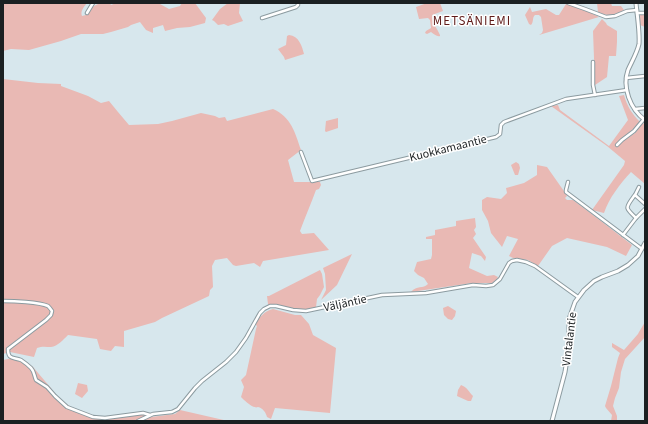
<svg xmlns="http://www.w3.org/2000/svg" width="648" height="424" font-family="'Source Sans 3',sans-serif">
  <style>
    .green { fill: #e9b9b4 }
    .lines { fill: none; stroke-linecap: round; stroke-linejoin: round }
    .minor-casing { stroke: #8c9ba0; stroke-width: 4.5 }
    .tertiary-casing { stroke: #8c9ba0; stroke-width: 5 }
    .minor { stroke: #fff; stroke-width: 2.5 }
    .tertiary { stroke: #fff; stroke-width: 3 }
    .labels { text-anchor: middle; stroke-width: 3; stroke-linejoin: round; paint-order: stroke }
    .street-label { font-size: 12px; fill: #1b2022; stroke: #fff }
    .neighbourhood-label { font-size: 13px; letter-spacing: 1px; fill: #601c1a; stroke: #fff }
  </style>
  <rect width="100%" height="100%" fill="#d7e7ed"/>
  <!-- green -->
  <g class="green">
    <path d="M 3,3 L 87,3 C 84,7 80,11 82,16 L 86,15 C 95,4 96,3 110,3 L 111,5 L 116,3 L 161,3 L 160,4 L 169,9 L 180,6 L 182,3 L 195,3 L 206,18 L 205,23 L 190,27 L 177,28 L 165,31 L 163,25 L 153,28 L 153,33 L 146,30 L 140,22 L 131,25 L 128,27 L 111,32 L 103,34 L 81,34 L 61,41 L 29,50 L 11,49 L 3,51 Z"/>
    <path d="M 228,3 L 240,3 L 239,13 L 243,21 L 228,26 L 224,24 L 218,25 L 214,21 L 212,20 L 220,9 Z"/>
    <path d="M 427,3 L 440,3 L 443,11 L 432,15 C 432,23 437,28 440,35 L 440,36 C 437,37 434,34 431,32 L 427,34 L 425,33 L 426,31 L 431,28 L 430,20 L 428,18 L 419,19 L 416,7 Z"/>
    <path d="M 597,3 L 611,3 L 612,6 L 621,6 L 624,10 C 615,15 608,17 598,12 Z"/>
    <path d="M 566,4 L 587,11 L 599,17 L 539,35 L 542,33 L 543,30 L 541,17 L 539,15 L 535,15 C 532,17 534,22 531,25 L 529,24 L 525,15 L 530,7 L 532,12 L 546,9 L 556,15 L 559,15 Z"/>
    <path d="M 640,14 L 645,14 L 645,27 L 640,25 Z"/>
    <path d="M 602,19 L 606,23 L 607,25 L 617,31 L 617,42 L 616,56 L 609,56 L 607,77 L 595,85 L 593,31 Z"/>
    <path d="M 289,35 C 299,36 302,46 304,54 L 285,60 L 284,57 L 278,49 L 286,45 L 287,36 Z"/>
    <path d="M 3,79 L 38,83 L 61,84 L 61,86 L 88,96 L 101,103 L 109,101 L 118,112 L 129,125 L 158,124 L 172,121 L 201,113 L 215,116 L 219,118 L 225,117 L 227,121 L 273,109 C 291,117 295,132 301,150 L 288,160 L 294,182 L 320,182 L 321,185 L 319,189 L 316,190 C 311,204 305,217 300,231 L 302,234 L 314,233 L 329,250 L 263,261 L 260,267 L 254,263 L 236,266 L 233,265 L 227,258 L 215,260 L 212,266 L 213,287 L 210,290 L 209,296 L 162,318 L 155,322 L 124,331 L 124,347 L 115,346 L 111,351 L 100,349 L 97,339 L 68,335 C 63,340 58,346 51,347 C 46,347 42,346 37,348 L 34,357 L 10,352 L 3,354 Z"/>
    <path d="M 624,95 C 627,106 632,114 640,122 L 631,131 L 620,140 L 622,142 L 635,133 L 643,123 L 645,125 L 645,184 L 631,172 C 620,184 609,198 604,213 L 592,210 L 624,165 L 625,161 L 607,146 L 551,106 L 558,105 L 560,110 L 609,146 L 628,120 L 619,96 Z"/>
    <path d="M 338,118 L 338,128 L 326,132 L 325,131 L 326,121 Z"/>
    <path d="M 516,162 L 519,164 L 520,168 L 518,175 L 515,175 L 511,165 Z"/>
    <path d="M 537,165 L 547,167 L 566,194 L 567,196 L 565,198 L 567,200 L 573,200 L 597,218 L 632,245 L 626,256 L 607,247 L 567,238 L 552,246 L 538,266 L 528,260 L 513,258 L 509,256 L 518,239 L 507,236 L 502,247 L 491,233 L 488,221 L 482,210 L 482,200 L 487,197 L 501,199 L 507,193 L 506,188 L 524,183 L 537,175 Z"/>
    <path d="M 475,218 L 476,227 L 474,230 L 476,234 L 473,238 L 486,257 L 485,261 L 481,256 L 472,253 L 469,268 L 487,276 L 494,275 L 498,277 L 496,280 L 492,283 L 472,283 L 411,292 C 417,285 423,289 428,284 L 424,278 L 418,275 L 414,271 L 417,262 L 431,259 L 432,255 L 432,239 L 426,239 L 426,237 L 435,235 L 435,230 L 456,226 L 456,221 Z"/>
    <path d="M 352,254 L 337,285 L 321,300 L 326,290 L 325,274 L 323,268 Z"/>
    <path d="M 320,270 L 322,274 L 324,287 L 320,295 L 317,299 L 316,307 L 302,310 L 269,306 L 268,304 L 267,296 L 269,296 Z"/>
    <path d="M 448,306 L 456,311 L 455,316 L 452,320 L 448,319 L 444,315 L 443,308 Z"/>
    <path d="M 273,309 L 295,315 L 301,315 L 309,324 L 313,335 L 336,348 L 330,413 L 275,408 L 271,419 L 267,417 C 266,413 263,408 258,407 C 257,407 256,408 255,407 C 251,407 243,399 241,397 L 244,387 L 241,380 L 246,375 L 256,329 L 257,326 L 255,324 C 260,317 264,311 273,309 Z"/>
    <path d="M 645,322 L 645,337 L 625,359 L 621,372 L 619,388 L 615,398 L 613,406 L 617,416 L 617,421 L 611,421 L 612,415 L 606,408 L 605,406 L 611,386 L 618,358 L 620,353 L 612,347 L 612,343 L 624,350 L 638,334 L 639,332 Z"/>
    <path d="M 13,358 L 25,361 L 33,367 L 50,387 L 57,396 L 62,401 L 71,407 L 92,416 L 113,416 L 138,412 L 151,417 L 175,414 L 180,410 L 228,421 L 3,421 L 3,360 Z"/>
    <path d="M 78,383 L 87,385 L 88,391 L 82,398 L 75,394 Z"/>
    <path d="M 461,385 C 467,387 469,392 473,396 L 471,401 L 468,401 L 457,396 L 458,390 Z"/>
  </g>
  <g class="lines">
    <!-- minor casing -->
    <g class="minor-casing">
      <g id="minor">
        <path d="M 568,3 L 585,9 L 606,17 L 615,16 L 627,11 L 637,10"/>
        <path d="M 87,13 L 93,3"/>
        <path d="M 637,13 L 645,13"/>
        <path d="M 262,18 L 296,7 L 298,5 L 298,3"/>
        <path d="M 593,62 L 593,85 L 595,95"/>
        <path d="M 626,78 L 645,76"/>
        <path d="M 635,109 L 645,108"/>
        <path d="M 617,145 L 622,140 L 634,131 L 644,119"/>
        <path d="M 301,152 L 312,181 L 333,176 L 496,137 L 500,134 L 501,125 L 504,122 L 566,99 L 627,90"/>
        <path d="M 568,182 L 566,190 L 566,192 L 642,249"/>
        <path d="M 635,195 L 639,187"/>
        <path d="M 636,218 C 624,207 626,208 634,196 L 635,195 L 645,204"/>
        <path d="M 623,235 L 636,218 L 645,209"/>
        <path d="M 3,301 C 13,301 39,302 48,306 C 50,308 50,308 52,311 L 51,315 L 46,320 L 8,349 C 8,360 13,357 21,360 C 24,362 28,365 31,368 C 34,371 34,375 36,380 L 47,387 L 55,396 L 67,407 L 93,417 L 105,418 L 143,413 L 150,415"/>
        <path d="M 138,421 L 153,414 L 172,412 L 178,409 L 195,388 L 202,381 L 226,362 L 236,352 L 246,338 L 260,313 L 264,309 L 270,306 L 276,306 L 293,310 L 306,311 L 382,295 L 426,293 L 473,285 L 486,286 L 493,285 L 500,279 L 509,263 L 512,261 L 517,260 L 526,262 L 535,266 L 578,297"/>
      </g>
    </g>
    <!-- tertiary casing -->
    <g class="tertiary-casing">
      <g id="tertiary">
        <path d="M 636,3 C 637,14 640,33 639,44 C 637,53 632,61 628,70 C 622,87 630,109 645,120"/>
        <path d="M 552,421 L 565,372 L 569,346 L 569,319 L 575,302 L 584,290 L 594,281 L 602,277 L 618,271 L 628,265 L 638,256 L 645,243"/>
      </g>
    </g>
    <!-- minor -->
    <use href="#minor" class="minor"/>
    <!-- tertiary -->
    <use href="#tertiary" class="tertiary"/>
  </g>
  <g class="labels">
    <!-- street labels -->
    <g class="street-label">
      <text transform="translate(448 148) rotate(-14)" y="4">Kuokkamaantie</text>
      <text transform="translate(345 303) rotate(-12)" y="4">Väljäntie</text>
      <text transform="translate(569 339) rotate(-83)" y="4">Vintalantie</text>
    </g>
    <!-- neighbourhood labels -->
    <g class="neighbourhood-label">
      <text x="472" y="25">METSÄNIEMI</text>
    </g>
  </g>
  <!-- border -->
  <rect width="648" height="424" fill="none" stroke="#1b2022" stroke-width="8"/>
</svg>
